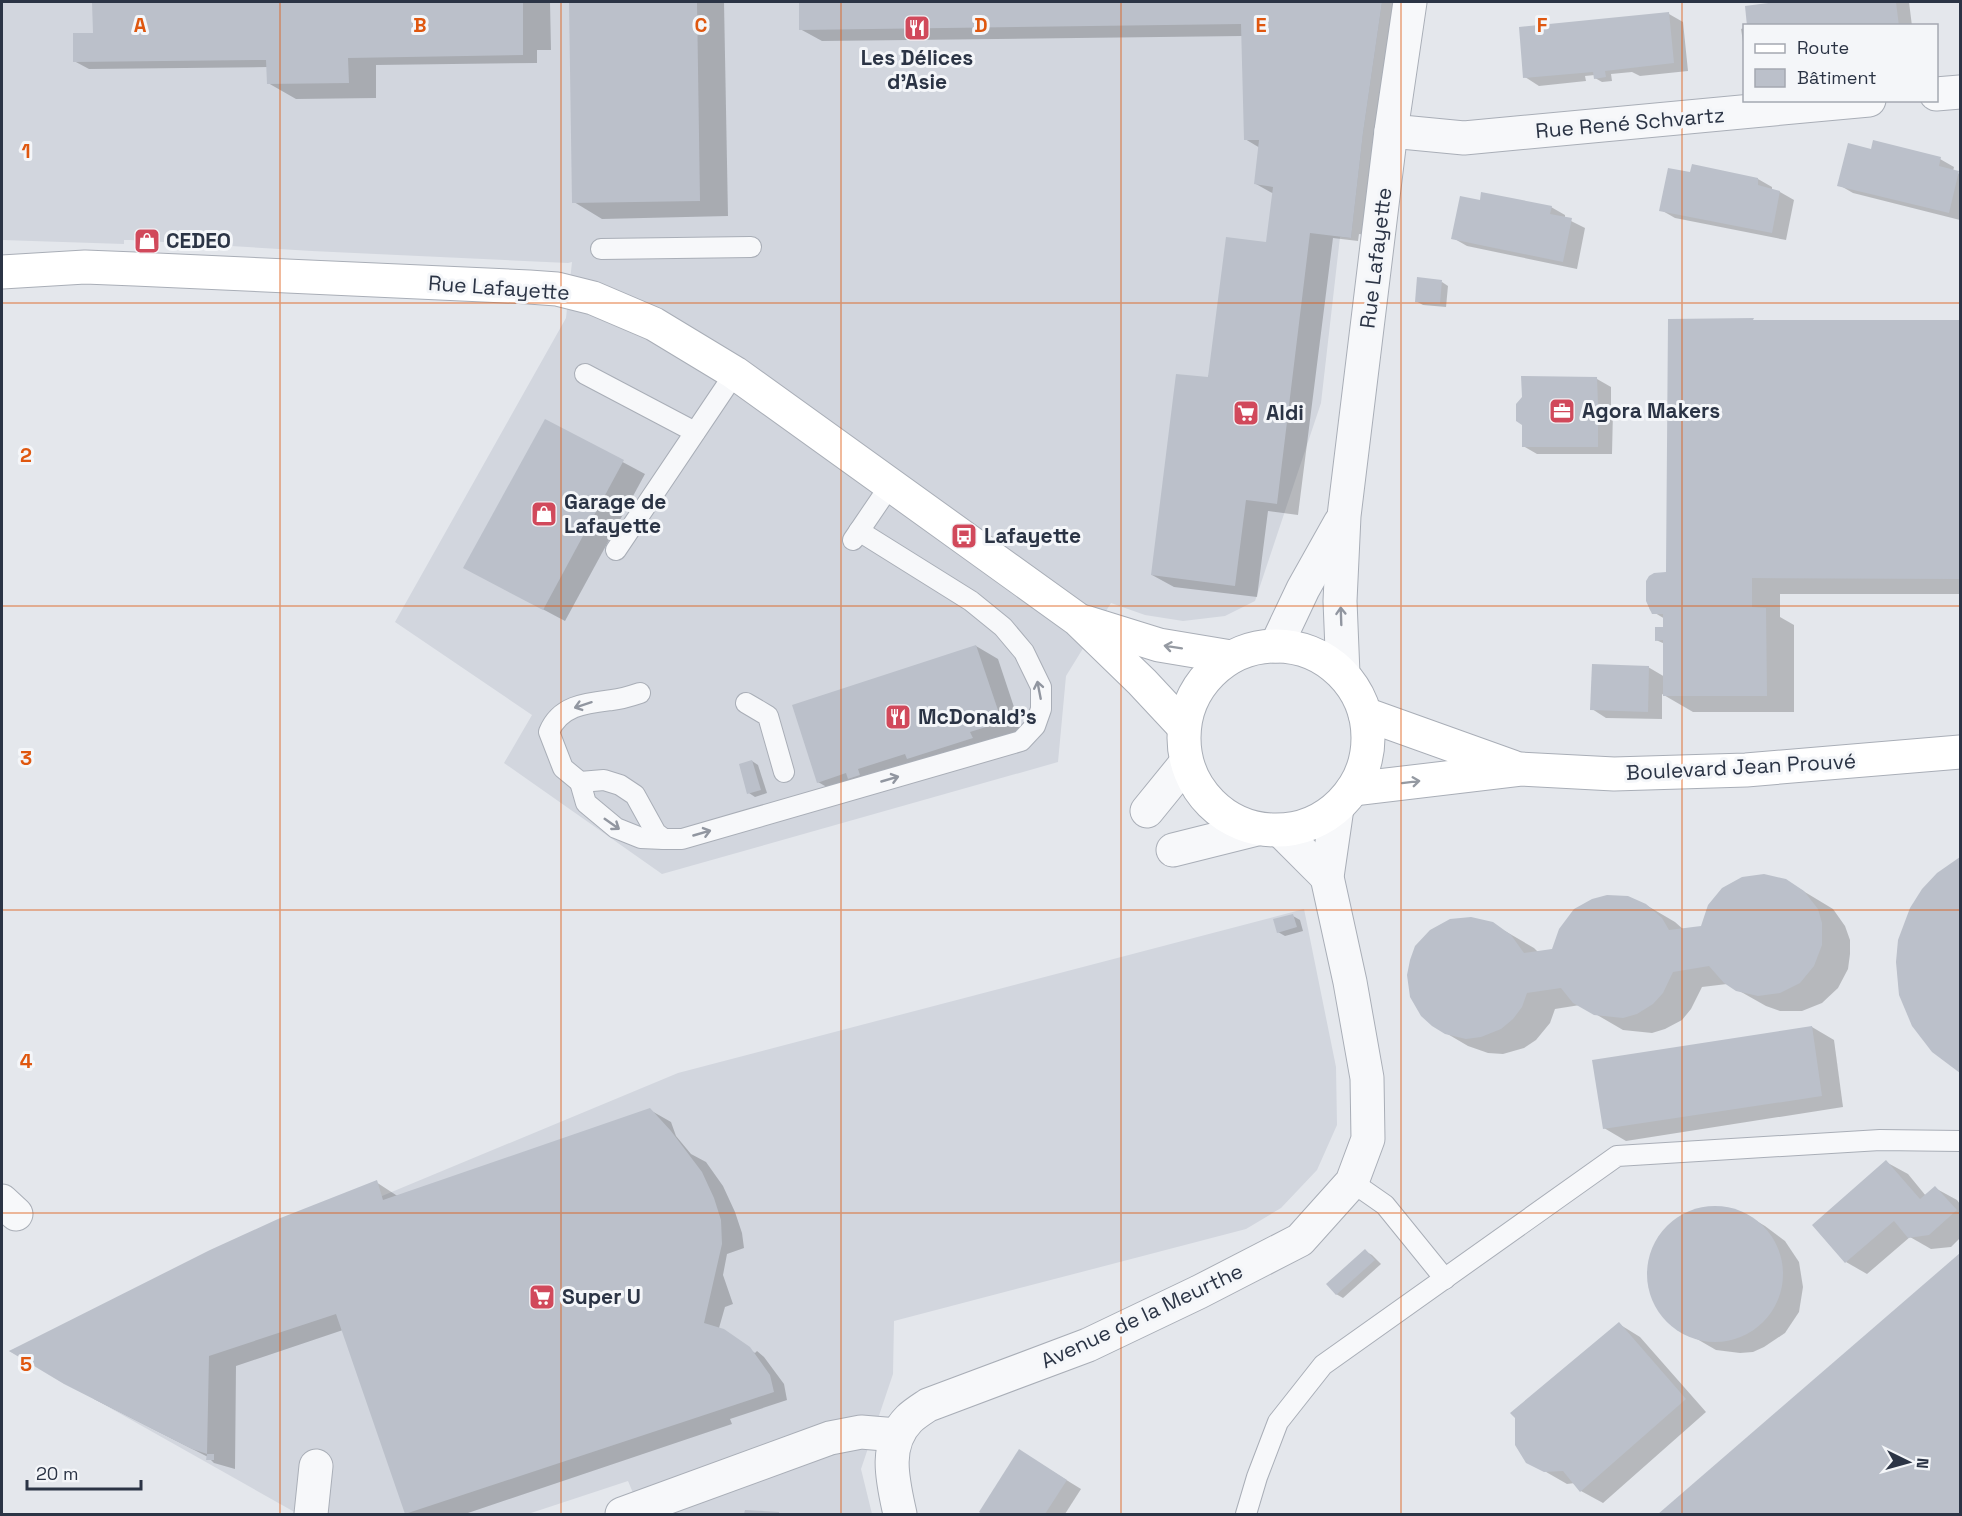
<svg xmlns="http://www.w3.org/2000/svg" width="1962" height="1516" font-family="'Space Grotesk',sans-serif">
  <style>
    .built { fill: #d2d6de }
    .shadow { fill: #0003 }
    .building { fill: #bbc0ca }
    .lines { fill: none; stroke-linecap: round; stroke-linejoin: round }
    .lane-casing { stroke: #a9aeb7; stroke-width: 22 }
    .street-casing { stroke: #a9aeb7; stroke-width: 35 }
    .secondary-casing { stroke: #a9aeb7; stroke-width: 35 }
    .lane { stroke: #f7f8fa; stroke-width: 20 }
    .street { stroke: #f7f8fa; stroke-width: 33 }
    .secondary { stroke: #fff; stroke-width: 33 }
    .oneway { stroke: #9196a0 }
    .oneway2 { stroke: #959aa2 }
    .grid { fill: none; stroke: #df570f; stroke-width: 1.5; stroke-opacity: 0.55 }
    .labels { text-anchor: middle; stroke-width: 6; stroke-linejoin: round; paint-order: stroke }
    .poi-label { font-size: 21px; font-weight: bold; fill: #2b3445; stroke: #f4f6f9; text-anchor: start }
    .street-label { font-size: 21px; fill: #2b3445; stroke: #f4f6f9 }
    .grid-label { font-size: 20px; text-anchor: middle; font-weight: bold; fill: #df570f; stroke: #f4f6f9; stroke-width: 6; stroke-linejoin: round; paint-order: stroke }
  </style>
  <rect width="100%" height="100%" fill="#e4e7ec"/>
  <!-- built -->
  <g class="built">
    <path d="M 2,2 L 1382,2 L 1363,133 L 1351,238 L 1340,237 L 1321,403 L 1255,601 L 1225,616 L 1183,621 L 1145,615 L 1111,603 L 1066,676 L 1058,762 L 662,874 L 504,763 L 532,715 L 395,622 L 566,318 L 572,262 L 568,263 L 312,251 L 130,240 L 124,240 L 124,244 L 2,240 Z"/>
    <path d="M 1304,909 L 1336,1067 L 1337,1125 L 1317,1170 L 1281,1208 L 1246,1229 L 894,1321 L 893,1374 L 861,1469 L 872,1514 L 642,1514 L 628,1481 L 528,1514 L 298,1514 L 9,1351 L 678,1073 Z"/>
  </g>
  <!-- shadow -->
  <g class="shadow">
    <path d="M 93,2 L 550,2 L 551,50 L 537,50 L 537,63 L 376,65 L 376,98 L 296,99 L 268,83 L 268,67 L 89,69 L 74,61 L 94,34 Z"/>
    <path d="M 571,2 L 724,2 L 728,216 L 602,219 L 574,202 Z"/>
    <path d="M 800,2 L 1405,2 L 1374,236 L 1359,234 L 1358,241 L 1333,238 L 1298,515 L 1268,511 L 1257,597 L 1174,587 L 1152,575 L 1207,379 L 1268,243 L 1274,194 L 1256,184 L 1260,148 L 1245,139 L 1242,36 L 822,41 L 800,29 Z"/>
    <path d="M 1780,3 L 1909,2 L 1912,26 L 1749,26 Z"/>
    <path d="M 1669,14 L 1683,22 L 1688,71 L 1640,76 L 1632,72 L 1611,74 L 1612,81 L 1602,82 L 1595,78 L 1595,75 L 1585,76 L 1586,81 L 1539,86 L 1525,77 Z"/>
    <path d="M 1744,28 L 1744,48 L 1741,29 Z"/>
    <path d="M 1872,151 L 1940,159 L 1954,167 L 1953,171 L 1960,174 L 1960,220 L 1853,193 L 1839,185 Z"/>
    <path d="M 1692,174 L 1758,179 L 1772,187 L 1772,190 L 1780,192 L 1794,200 L 1786,240 L 1675,218 L 1661,210 Z"/>
    <path d="M 1481,202 L 1551,207 L 1565,215 L 1565,218 L 1585,228 L 1577,269 L 1467,246 L 1453,238 Z"/>
    <path d="M 1442,282 L 1448,286 L 1446,307 L 1423,305 L 1416,301 Z"/>
    <path d="M 1670,320 L 1960,321 L 1960,594 L 1780,594 L 1780,617 L 1794,625 L 1794,712 L 1693,712 L 1662,694 L 1662,719 L 1606,718 L 1592,709 L 1648,667 L 1665,677 L 1665,644 L 1656,640 L 1665,629 L 1665,619 L 1650,610 L 1647,601 L 1668,573 Z"/>
    <path d="M 1597,379 L 1611,387 L 1611,410 L 1613,411 L 1612,454 L 1537,454 L 1523,446 L 1523,424 Z"/>
    <path d="M 546,421 L 645,474 L 565,621 L 465,568 Z"/>
    <path d="M 976,646 L 998,659 L 1023,734 L 839,794 L 818,782 Z"/>
    <path d="M 752,761 L 758,765 L 767,793 L 755,797 L 749,793 Z"/>
    <path d="M 1960,859 L 1960,1071 L 1941,1058 L 1956,861 Z"/>
    <path d="M 1785,880 L 1833,909 L 1845,926 L 1850,940 L 1850,954 L 1848,969 L 1838,988 L 1822,1003 L 1802,1011 L 1780,1011 L 1766,1006 L 1727,984 L 1702,987 L 1691,1009 L 1682,1020 L 1665,1029 L 1652,1033 L 1623,1030 L 1580,1005 L 1555,1009 L 1550,1023 L 1536,1040 L 1524,1048 L 1503,1054 L 1488,1053 L 1468,1046 L 1439,1029 L 1505,931 L 1534,948 L 1538,952 L 1553,950 L 1646,905 L 1675,922 L 1684,930 L 1702,927 Z"/>
    <path d="M 1293,916 L 1300,920 L 1303,931 L 1285,936 L 1278,932 Z"/>
    <path d="M 1812,1027 L 1834,1040 L 1843,1107 L 1626,1141 L 1604,1128 Z"/>
    <path d="M 650,1110 L 671,1122 L 676,1136 L 691,1154 L 706,1162 L 723,1186 L 735,1212 L 742,1233 L 744,1248 L 727,1254 L 723,1275 L 733,1304 L 725,1307 L 719,1328 L 755,1353 L 757,1351 L 764,1357 L 784,1384 L 787,1400 L 730,1419 L 732,1424 L 465,1514 L 406,1514 L 343,1330 L 236,1366 L 235,1469 L 214,1463 L 208,1457 L 94,1399 L 376,1182 L 399,1197 Z"/>
    <path d="M 1886,1162 L 1908,1174 L 1926,1196 L 1935,1188 L 1957,1200 L 1960,1204 L 1960,1238 L 1951,1247 L 1931,1249 L 1910,1237 L 1867,1274 L 1846,1262 Z"/>
    <path d="M 1718,1208 L 1743,1213 L 1765,1226 L 1785,1241 L 1799,1262 L 1803,1287 L 1799,1312 L 1785,1333 L 1764,1347 L 1753,1352 L 1740,1353 L 1716,1350 L 1671,1324 L 1656,1304 L 1649,1280 L 1651,1255 L 1656,1243 L 1671,1224 L 1693,1211 Z"/>
    <path d="M 1365,1251 L 1372,1255 L 1381,1264 L 1343,1298 L 1336,1294 Z"/>
    <path d="M 1960,1255 L 1960,1514 L 1661,1514 Z"/>
    <path d="M 1619,1324 L 1640,1337 L 1706,1412 L 1603,1503 L 1581,1491 L 1575,1483 L 1567,1484 L 1527,1461 Z"/>
    <path d="M 1034,1460 L 1081,1489 L 1065,1514 L 985,1514 L 981,1512 Z"/>
  </g>
  <!-- building -->
  <g class="building">
    <path d="M 92,2 L 523,2 L 523,55 L 348,58 L 349,83 L 267,84 L 266,60 L 73,62 L 73,33 L 93,33 Z"/>
    <path d="M 569,2 L 697,2 L 700,201 L 572,203 Z"/>
    <path d="M 799,2 L 1382,2 L 1363,133 L 1351,238 L 1310,233 L 1277,504 L 1246,500 L 1235,586 L 1151,575 L 1176,374 L 1208,377 L 1226,237 L 1266,242 L 1273,187 L 1254,184 L 1259,140 L 1244,140 L 1241,24 L 799,30 Z"/>
    <path d="M 1776,2 L 1896,2 L 1899,26 L 1747,26 L 1745,6 Z"/>
    <path d="M 1669,12 L 1674,63 L 1605,71 L 1606,77 L 1594,79 L 1593,72 L 1523,78 L 1519,27 Z"/>
    <path d="M 1873,140 L 1941,157 L 1939,166 L 1959,171 L 1949,213 L 1837,186 L 1848,143 L 1871,149 Z"/>
    <path d="M 1692,164 L 1758,178 L 1758,185 L 1780,191 L 1772,233 L 1659,211 L 1668,168 L 1690,172 Z"/>
    <path d="M 1481,192 L 1552,206 L 1550,214 L 1572,218 L 1563,262 L 1451,239 L 1460,196 L 1480,200 Z"/>
    <path d="M 1417,277 L 1442,280 L 1440,304 L 1415,302 Z"/>
    <path d="M 1754,318 L 1753,320 L 1960,320 L 1960,579 L 1752,578 L 1752,607 L 1766,608 L 1767,696 L 1663,696 L 1663,640 L 1655,641 L 1655,627 L 1663,627 L 1663,614 L 1652,614 L 1646,601 L 1646,581 L 1649,576 L 1654,573 L 1666,572 L 1668,319 Z"/>
    <path d="M 1521,376 L 1597,377 L 1598,405 L 1607,405 L 1607,419 L 1598,419 L 1598,447 L 1522,447 L 1522,425 L 1516,421 L 1516,404 L 1522,397 Z"/>
    <path d="M 545,419 L 624,460 L 543,610 L 463,568 Z"/>
    <path d="M 976,645 L 1002,722 L 970,732 L 973,738 L 907,759 L 905,754 L 858,769 L 860,775 L 848,779 L 846,773 L 817,783 L 792,705 Z"/>
    <path d="M 1592,664 L 1649,666 L 1648,712 L 1590,710 Z"/>
    <path d="M 752,760 L 761,790 L 747,794 L 739,764 Z"/>
    <path d="M 1960,857 L 1960,1073 L 1932,1052 L 1912,1026 L 1899,995 L 1896,962 L 1898,940 L 1910,908 L 1922,889 L 1937,873 Z"/>
    <path d="M 1764,874 L 1786,879 L 1804,891 L 1818,909 L 1822,923 L 1822,945 L 1814,966 L 1800,983 L 1780,993 L 1758,996 L 1736,991 L 1724,983 L 1709,966 L 1673,972 L 1663,993 L 1653,1004 L 1637,1014 L 1623,1018 L 1594,1015 L 1573,1003 L 1561,988 L 1527,993 L 1522,1007 L 1513,1019 L 1501,1029 L 1481,1037 L 1466,1039 L 1445,1034 L 1432,1026 L 1421,1016 L 1410,997 L 1407,975 L 1410,960 L 1415,946 L 1430,930 L 1450,919 L 1471,917 L 1493,922 L 1511,935 L 1524,953 L 1552,949 L 1559,929 L 1574,909 L 1592,899 L 1607,895 L 1628,896 L 1646,904 L 1662,918 L 1669,930 L 1701,926 L 1708,905 L 1722,888 L 1742,877 Z"/>
    <path d="M 1293,914 L 1297,927 L 1277,933 L 1273,919 Z"/>
    <path d="M 1812,1026 L 1822,1096 L 1603,1129 L 1592,1060 Z"/>
    <path d="M 650,1108 L 671,1131 L 702,1172 L 714,1198 L 721,1220 L 722,1244 L 704,1323 L 724,1329 L 750,1347 L 770,1375 L 774,1392 L 405,1514 L 336,1314 L 209,1356 L 207,1454 L 214,1454 L 214,1460 L 206,1460 L 207,1454 L 192,1449 L 64,1384 L 9,1351 L 210,1250 L 278,1219 L 377,1180 L 383,1200 Z"/>
    <path d="M 1886,1160 L 1920,1199 L 1935,1186 L 1957,1210 L 1929,1235 L 1908,1238 L 1894,1221 L 1845,1263 L 1812,1225 Z"/>
    <circle cx="1715" cy="1274" r="68"/>
    <path d="M 1365,1249 L 1375,1260 L 1336,1295 L 1326,1284 Z"/>
    <path d="M 1960,1253 L 1960,1514 L 1658,1514 Z"/>
    <path d="M 1619,1322 L 1686,1399 L 1580,1492 L 1563,1471 L 1544,1472 L 1526,1463 L 1515,1445 L 1515,1418 L 1510,1413 Z"/>
    <path d="M 1019,1449 L 1067,1480 L 1045,1514 L 982,1514 L 979,1512 Z"/>
    <path d="M 745,1510 L 779,1512 L 779,1514 L 744,1514 Z"/>
  </g>
  <g class="lines">
    <!-- lane casing -->
    <g class="lane-casing">
      <g id="lane">
        <path d="M 601,249 L 751,247"/>
        <path d="M 585,374 L 695,432"/>
        <path d="M 853,540 L 891,484"/>
        <path d="M 616,550 L 735,373"/>
        <path d="M 640,693 C 631,696 622,699 612,700 C 587,703 560,705 549,732 L 563,768 L 580,782 L 604,780 L 620,785 L 635,795 L 656,833 L 664,839 L 682,839 L 1021,741 L 1035,726 L 1041,709 L 1041,687 L 1024,652 L 1003,627 L 971,601 L 859,531"/>
        <path d="M 746,703 L 768,716 L 784,772"/>
        <path d="M 580,782 L 586,803 L 616,828 L 641,838 L 664,839"/>
        <path d="M 1352,1182 L 1385,1205 L 1445,1279"/>
        <path d="M 1246,1514 L 1257,1477 L 1278,1422 L 1323,1365 L 1617,1156 L 1880,1140 L 1960,1141"/>
      </g>
    </g>
    <!-- street casing -->
    <g class="street-casing">
      <g id="street">
        <path d="M 1936,94 L 1960,92"/>
        <path d="M 1391,131 L 1464,138 L 1869,100"/>
        <path d="M 1276,646 L 1303,589 L 1340,523"/>
        <path d="M 1343,674 L 1340,601 L 1344,516 L 1391,131 L 1410,2"/>
        <path d="M 1147,811 L 1186,763"/>
        <path d="M 1281,831 L 1327,877"/>
        <path d="M 1173,850 L 1257,829"/>
        <path d="M 2,1201 L 16,1214"/>
        <path d="M 311,1514 L 316,1466"/>
        <path d="M 622,1514 L 830,1438 L 861,1432 L 897,1435"/>
        <path d="M 900,1514 C 893,1482 883,1445 909,1419 C 914,1414 922,1409 928,1405 L 1088,1345 L 1199,1292 L 1300,1240 L 1352,1182 L 1368,1139 L 1367,1078 L 1350,982 L 1327,877 L 1337,808"/>
      </g>
    </g>
    <!-- secondary casing -->
    <g class="secondary-casing">
      <g id="secondary">
        <path d="M 2,272 L 85,267 L 135,269 L 529,287 L 557,289 L 593,298 L 654,324 L 735,373 L 1077,619 L 1142,682 L 1184,727"/>
        <path d="M 1085,622 L 1159,645 L 1231,657"/>
        <circle cx="1276" cy="738" r="92"/>
        <path d="M 1365,714 L 1513,767"/>
        <path d="M 1353,789 L 1521,769 L 1614,774 L 1746,770 L 1960,752"/>
      </g>
    </g>
    <!-- lane -->
    <use href="#lane" class="lane"/>
    <!-- street -->
    <use href="#street" class="street"/>
    <!-- secondary -->
    <use href="#secondary" class="secondary"/>
  </g>
  <!-- one-way arrows -->
  <defs><path id="oneway-shaft" d="M-6 0H5M1.5-3L5.5 0L1.5 3" fill="none" stroke-width="1.6" stroke-linecap="round" stroke-linejoin="round" transform="scale(1.5)"/></defs>
  <g class="oneway">
    <use href="#oneway-shaft" transform="translate(1341 616) rotate(-92)"/>
    <use href="#oneway-shaft" transform="translate(1039 690) rotate(-101)"/>
    <use href="#oneway-shaft" transform="translate(583 705) rotate(162)"/>
    <use href="#oneway-shaft" transform="translate(890 779) rotate(-16)"/>
    <use href="#oneway-shaft" transform="translate(612 824) rotate(35)"/>
    <use href="#oneway-shaft" transform="translate(702 833) rotate(-16)"/>
  </g>
  <g class="oneway2">
    <use href="#oneway-shaft" transform="translate(1173 647) rotate(-171)"/>
    <use href="#oneway-shaft" transform="translate(1411 782) rotate(-7)"/>
  </g>
  <!-- grid -->
  <path class="grid" d="M 280,2 L 280,1514M 561,2 L 561,1514M 841,2 L 841,1514M 1121,2 L 1121,1514M 1401,2 L 1401,1514M 1682,2 L 1682,1514M 2,303 L 1960,303M 2,606 L 1960,606M 2,910 L 1960,910M 2,1213 L 1960,1213"/>
  <!-- icons -->
  <defs>
    <g id="restaurant-square" transform="scale(1.35)"><rect x="-9" y="-9" width="18" height="18" rx="4" fill="#d1495b" stroke="#f4f6f9"/><path d="M-5-6h1v4h1v-4h1v4h1v-4h1v5L-1.5 .5V6h-2V.5L-5-1ZM5-6V6H3V1.5H1.5Q1.5-4 5-6Z" fill="#fff"/></g>
    <g id="shop-square" transform="scale(1.35)"><rect x="-9" y="-9" width="18" height="18" rx="4" fill="#d1495b" stroke="#f4f6f9"/><path d="M-5-2.5h2.3a2.7 3.5 0 0 1 5.4 0H5L5.5 6h-11ZM-1.5-2.5h3a1.5 2.3 0 0 0-3 0Z" fill="#fff"/></g>
    <g id="office-square" transform="scale(1.35)"><rect x="-9" y="-9" width="18" height="18" rx="4" fill="#d1495b" stroke="#f4f6f9"/><path d="M-6-3h4V-5.5h4V-3h4V5H-6ZM-1-4.5V-3h2v-1.5ZM-6 0V1H6V0Z" fill="#fff"/></g>
    <g id="supermarket-square" transform="scale(1.35)"><rect x="-9" y="-9" width="18" height="18" rx="4" fill="#d1495b" stroke="#f4f6f9"/><path d="M-6-5.5h2.5l.6 2H6L4.5 2H-2.5L-4.4-4H-6ZM-1.5 3.2a1.3 1.3 0 1 0 .1 0ZM3 3.2a1.3 1.3 0 1 0 .1 0Z" fill="#fff"/></g>
    <g id="bus-square" transform="scale(1.35)"><rect x="-9" y="-9" width="18" height="18" rx="4" fill="#d1495b" stroke="#f4f6f9"/><path d="M-5-6H5V4H4V6H2V4H-2V6H-4V4H-5ZM-3.5-4V0h7V-4ZM-3.5 1.2v1.5H-2V1.2ZM2 1.2v1.5H3.5V1.2Z" fill="#fff"/></g>
  </defs>
  <g fill-rule="evenodd">
    <use href="#restaurant-square" x="917" y="28"/>
    <use href="#shop-square" x="147" y="241"/>
    <use href="#office-square" x="1562" y="411"/>
    <use href="#supermarket-square" x="1246" y="413"/>
    <use href="#shop-square" x="544" y="514"/>
    <use href="#bus-square" x="964" y="536"/>
    <use href="#restaurant-square" x="898" y="717"/>
    <use href="#supermarket-square" x="542" y="1297"/>
  </g>
  <g class="labels">
    <!-- poi labels -->
    <g class="poi-label">
      <text x="917" y="65" text-anchor="middle">Les Délices<tspan x="917" dy="24">d'Asie</tspan></text>
      <text x="166" y="248">CEDEO</text>
      <text x="1582" y="418">Agora Makers</text>
      <text x="1266" y="420">Aldi</text>
      <text x="564" y="509">Garage de<tspan x="564" dy="24">Lafayette</tspan></text>
      <text x="984" y="543">Lafayette</text>
      <text x="918" y="724">McDonald's</text>
      <text x="562" y="1304">Super U</text>
    </g>
    <!-- street labels -->
    <g class="street-label">
      <text transform="translate(1630 123) rotate(-5)" y="7">Rue René Schvartz</text>
      <text transform="translate(1376 258) rotate(-83)" y="7">Rue Lafayette</text>
      <text transform="translate(499 288) rotate(4)" y="7">Rue Lafayette</text>
      <text transform="translate(1741 767) rotate(-3)" y="7">Boulevard Jean Prouvé</text>
      <text transform="translate(1142 1316) rotate(-25)" y="7">Avenue de la Meurthe</text>
    </g>
  </g>
  <g class="grid-label">
    <text x="140" y="32">A</text>
    <text x="420" y="32">B</text>
    <text x="701" y="32">C</text>
    <text x="981" y="32">D</text>
    <text x="1261" y="32">E</text>
    <text x="1542" y="32">F</text>
    <text x="26" y="158">1</text>
    <text x="26" y="462">2</text>
    <text x="26" y="765">3</text>
    <text x="26" y="1068">4</text>
    <text x="26" y="1371">5</text>
  </g>
  <!-- border -->
  <rect width="1962" height="1516" fill="none" stroke="#2b3445" stroke-width="6"/>
  <!-- legend -->
  <rect x="1743" y="24" width="195" height="78" fill="#f4f6f9" stroke="#a4a8b1" stroke-width="1.5"/>
  <rect x="1755" y="44" width="30" height="9" fill="#ffffff" stroke="#a4a8b1" stroke-width="1.5"/>
  <text x="1797" y="54" font-size="18" fill="#2b3445">Route</text>
  <rect x="1755" y="69" width="30" height="18" fill="#bbc0ca" stroke="#a4a8b1" stroke-width="1.5"/>
  <text x="1797" y="84" font-size="18" fill="#2b3445">Bâtiment</text>
  <!-- north arrow -->
  <g transform="translate(1908 1462) rotate(95)" stroke="#f4f6f9" stroke-width="4.5" paint-order="stroke">
  <path d="M0-4.5L10 22L0 15L-10 22Z" fill="#2b3445"/>
  <text y="-9" font-size="16" font-weight="bold" text-anchor="middle" fill="#2b3445">N</text>
  </g>
  <!-- scale -->
  <path d="M27 1480v9h114v-9" fill="none" stroke="#2b3445" stroke-width="3"/>
  <text x="36" y="1480" font-size="18" fill="#2b3445" stroke="#f4f6f9" stroke-width="4.5" paint-order="stroke">20 m</text>
</svg>
